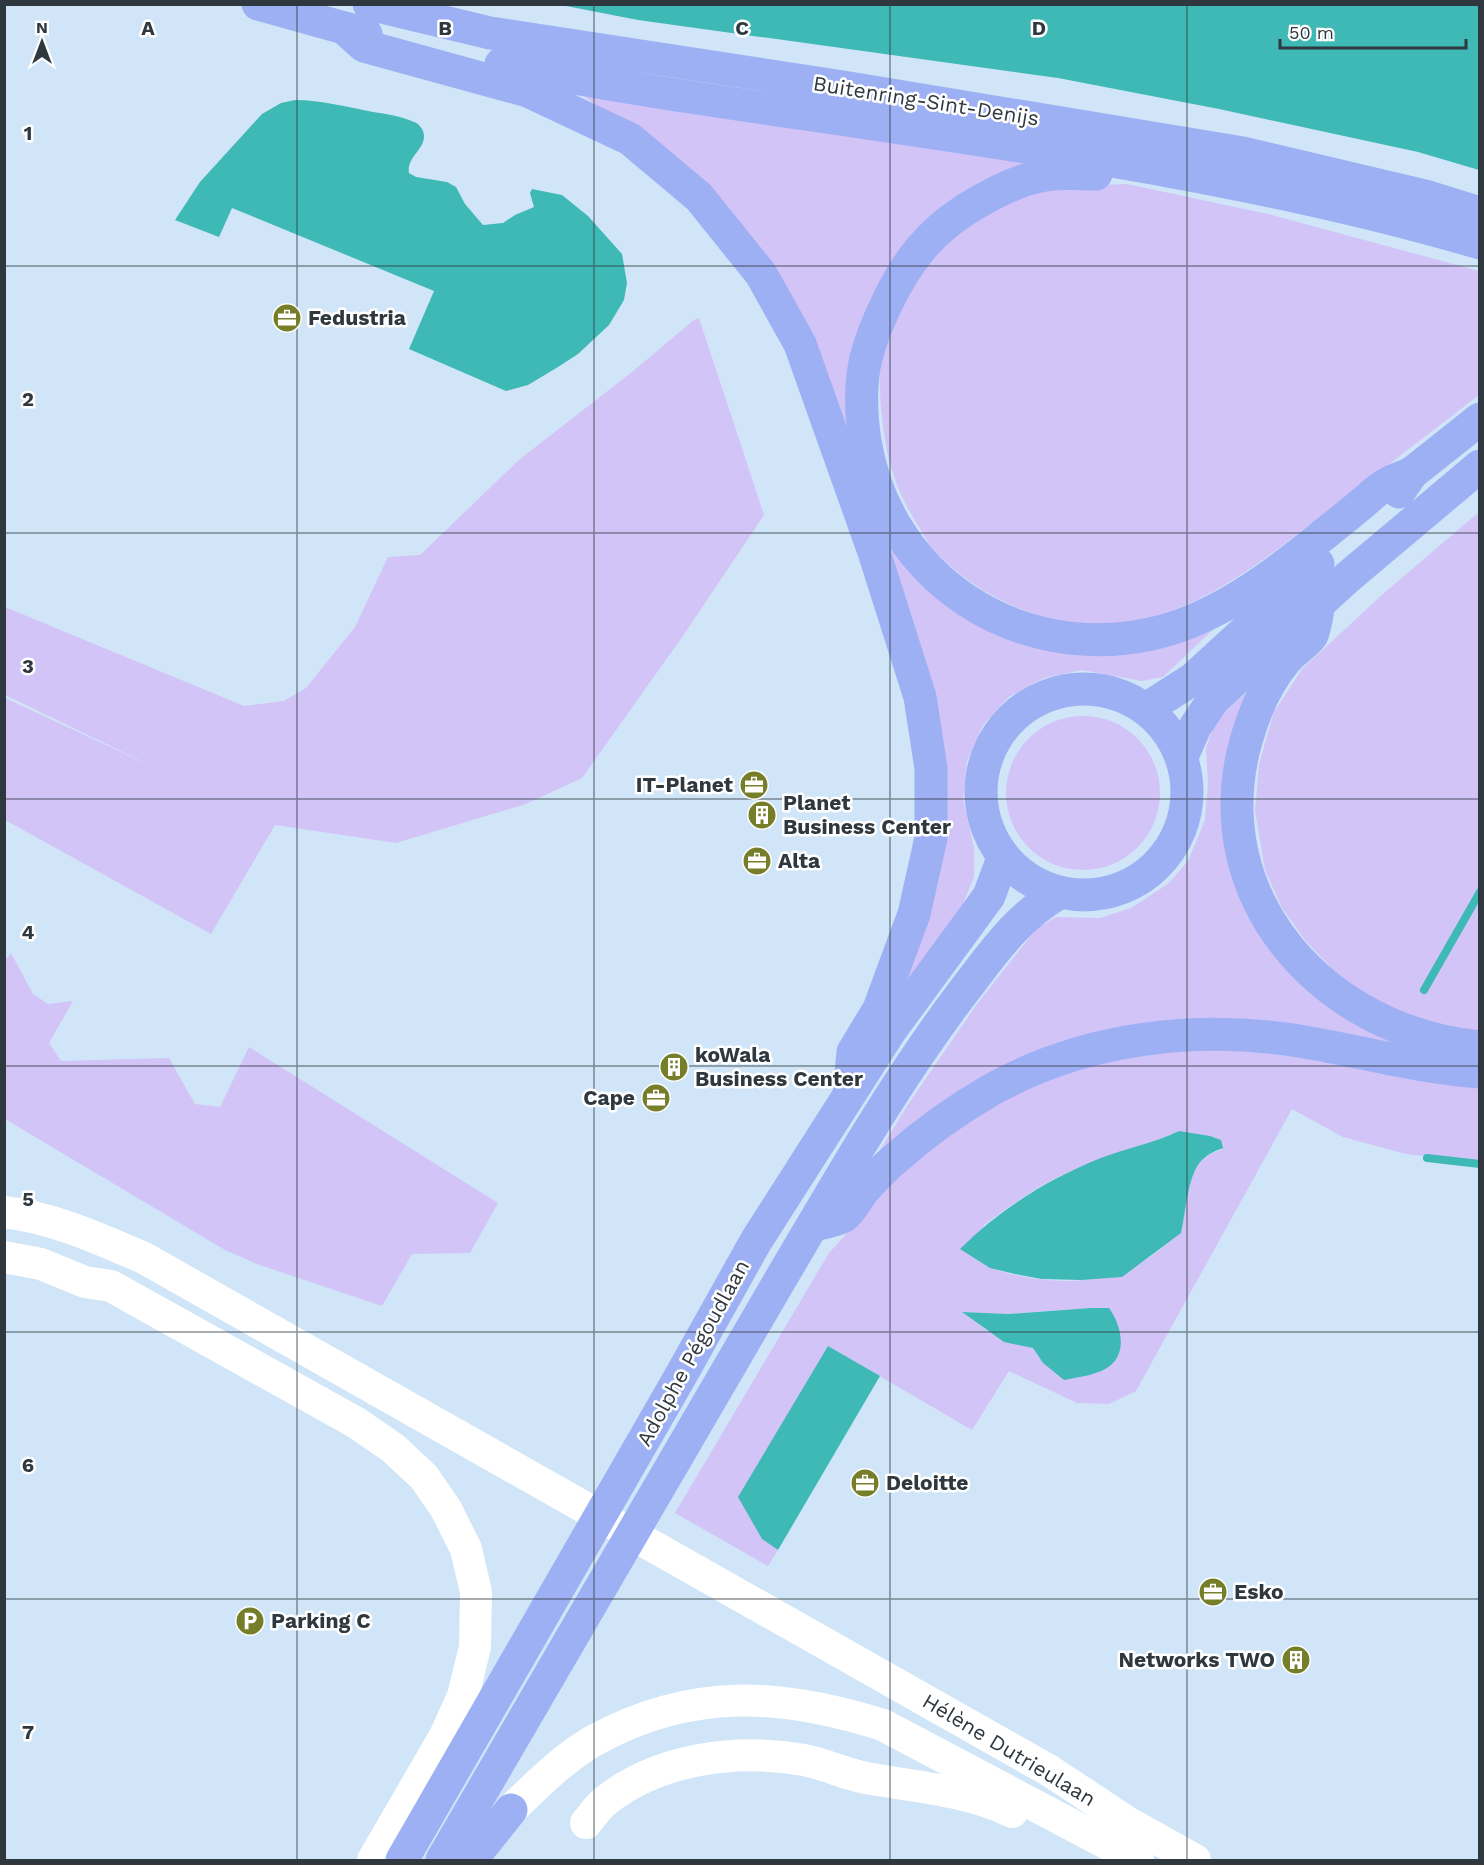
<svg xmlns="http://www.w3.org/2000/svg" width="1484" height="1865" font-family="'Work Sans',sans-serif">
  <style>
    .green { fill: #d3c4f8; fill-rule: evenodd }
    .water { fill: #3eb9b6 }
    .lines { fill: none; stroke-linecap: round; stroke-linejoin: round }
    .stream { stroke: #3eb9b6; stroke-width: 8 }
    .tertiary { stroke: #fff; stroke-width: 32 }
    .trunk { stroke: #9eb0f4; stroke-width: 33 }
    .grid { fill: none; stroke: #30383f; stroke-width: 1.5; stroke-opacity: 0.55 }
    .labels { text-anchor: middle; stroke-width: 5; stroke-linejoin: round; paint-order: stroke }
    .street-label { font-size: 21px; fill: #30383f; stroke: #fff }
    .poi-label { font-size: 21px; font-weight: bold; fill: #30383f; stroke: #fff; text-anchor: start }
    .grid-label { font-size: 20px; text-anchor: middle; font-weight: bold; fill: #30383f; stroke: #fff; stroke-width: 5; stroke-linejoin: round; paint-order: stroke }
  </style>
  <rect width="100%" height="100%" fill="#d0e5f7"/>
  <!-- green -->
  <g class="green">
    <path d="M 579,93 L 1048,166 L 924,223 L 850,432 L 805,336 L 638,133 Z"/>
    <path d="M 1127,184 L 1268,214 L 1479,271 L 1479,395 C 1430,433 1380,471 1330,509 C 1274,552 1219,598 1150,618 C 1074,639 988,608 935,551 C 929,545 924,535 919,527 C 896,492 886,459 882,417 C 880,398 878,377 882,359 C 887,334 899,310 912,289 C 936,247 977,212 1022,196 C 1056,184 1092,186 1127,184 Z"/>
    <path d="M 699,318 L 764,515 L 685,633 L 582,778 L 526,804 L 396,843 L 275,825 L 211,934 L 5,820 L 5,698 L 158,769 L 5,695 L 5,607 L 244,706 L 284,701 L 306,688 L 355,627 L 388,557 L 420,555 L 520,459 L 632,372 L 694,320 Z"/>
    <path d="M 1479,512 L 1479,1030 L 1469,1030 L 1420,1019 L 1372,999 L 1333,970 L 1305,940 L 1282,908 L 1265,870 L 1255,811 L 1259,764 L 1274,712 L 1302,669 L 1383,594 Z"/>
    <path d="M 886,532 L 1021,640 L 1219,624 L 1163,677 L 1142,681 L 1082,670 L 1044,678 L 1009,697 L 983,725 L 967,761 L 963,799 L 974,848 L 974,877 L 958,916 L 894,1001 L 940,841 L 888,560 Z"/>
    <path d="M 1260,680 L 1245,899 L 1405,1044 L 1105,1033 L 863,1178 L 909,1103 L 977,1004 L 1037,928 L 1056,917 L 1100,918 L 1131,908 L 1168,884 L 1188,861 L 1205,820 L 1208,783 L 1206,748 L 1216,720 Z"/>
    <circle cx="1083" cy="793" r="77"/>
    <path d="M 11,953 L 33,994 L 48,1004 L 73,1001 L 49,1043 L 61,1061 L 169,1058 L 195,1104 L 220,1107 L 249,1047 L 498,1203 L 470,1253 L 412,1254 L 382,1306 L 257,1264 L 225,1250 L 5,1119 L 4,962 Z"/>
    <path d="M 1201,1048 C 1295,1051 1387,1072 1479,1087 L 1479,1163 L 1406,1154 L 1343,1137 L 1292,1109 L 1136,1391 L 1109,1404 L 1077,1403 L 1009,1371 L 972,1430 L 828,1346 L 762,1539 L 778,1550 L 768,1566 L 675,1513 L 829,1253 L 904,1170 L 951,1134 L 1000,1102 L 1047,1080 L 1093,1065 L 1146,1054 ZM 1179,1131 L 1223,1149 C 1215,1152 1208,1154 1202,1160 C 1187,1175 1186,1213 1181,1233 C 1167,1242 1154,1256 1140,1263 C 1127,1269 1096,1277 1082,1280 C 1059,1284 1001,1276 983,1263 L 984,1225 C 1009,1207 1034,1188 1062,1175 C 1100,1156 1141,1149 1179,1131 ZM 1091,1308 L 1109,1308 L 1043,1363 L 1033,1348 L 986,1330 L 963,1312 L 1008,1314 Z"/>
  </g>
  <!-- water -->
  <g class="water">
    <path d="M 561,5 L 1479,5 L 1479,170 L 1418,152 L 1219,109 L 1058,78 L 638,20 Z"/>
    <path d="M 295,100 C 321,100 347,107 373,112 C 386,114 401,116 414,122 C 418,123 421,127 423,131 C 429,148 406,156 409,173 L 416,177 L 447,182 L 456,187 L 465,204 L 483,225 L 503,223 L 515,215 L 534,207 L 530,193 L 532,189 L 562,195 L 588,216 L 622,254 L 627,283 L 624,300 L 609,325 L 578,354 L 558,367 L 528,385 L 506,391 L 409,349 L 434,291 L 232,208 L 219,237 L 175,220 L 200,182 L 262,114 L 281,103 Z"/>
    <path d="M 1179,1131 L 1210,1136 L 1221,1140 L 1223,1148 C 1215,1151 1208,1154 1202,1160 C 1187,1175 1186,1213 1181,1233 L 1122,1277 L 1081,1280 L 1042,1279 L 1015,1274 L 990,1268 L 960,1249 C 1000,1209 1048,1179 1101,1158 C 1127,1148 1154,1143 1179,1131 Z"/>
    <path d="M 1091,1308 L 1109,1308 C 1120,1323 1128,1350 1111,1365 C 1099,1375 1079,1377 1064,1380 L 1043,1363 L 1033,1348 L 1004,1342 L 962,1312 L 1008,1314 Z"/>
    <path d="M 828,1346 L 880,1376 L 778,1550 L 762,1539 L 738,1497 Z"/>
  </g>
  <g class="lines">
    <!-- stream -->
    <g class="stream">
      <path d="M 1424,990 L 1480,892"/>
      <path d="M 1427,1158 L 1480,1164"/>
    </g>
    <!-- tertiary -->
    <g class="tertiary">
      <path d="M 4,1212 C 54,1218 98,1238 144,1258 L 1050,1771 L 1127,1822 L 1195,1860"/>
      <path d="M 4,1257 L 41,1264 L 85,1282 L 111,1286 L 355,1422 L 393,1448 L 424,1477 L 446,1509 L 466,1549 L 476,1592 L 475,1647 L 463,1696 L 445,1736 L 373,1860"/>
      <path d="M 511,1810 C 537,1785 563,1758 595,1740 C 692,1687 781,1693 883,1725 L 1138,1860"/>
      <path d="M 586,1823 C 592,1816 597,1808 604,1802 C 658,1758 738,1748 804,1760 C 825,1764 845,1774 866,1778 C 916,1787 967,1790 1012,1812"/>
    </g>
    <!-- trunk -->
    <g class="trunk">
      <path d="M 258,4 L 366,34"/>
      <path d="M 369,4 L 490,33 L 843,87 L 1243,153 L 1425,196 L 1480,213"/>
      <path d="M 345,29 L 364,46 L 528,91 L 630,139 L 699,197 L 761,274 L 800,344 L 874,552 L 920,697 L 931,768 L 931,838 L 914,914 L 879,1009 L 853,1052 L 849,1094"/>
      <path d="M 501,64 C 604,85 708,100 812,115 C 1036,148 1262,179 1480,243"/>
      <path d="M 1096,174 C 1080,174 1062,172 1046,175 C 1018,179 989,195 965,210 C 929,233 906,263 888,301 C 879,319 871,339 866,358 C 860,384 861,415 865,441 C 887,578 1016,663 1151,634 C 1215,620 1272,577 1322,536 C 1337,524 1351,513 1365,501 C 1372,495 1379,488 1387,484 C 1395,479 1404,477 1412,473"/>
      <path d="M 1399,492 L 1412,473 L 1480,419"/>
      <path d="M 1319,603 C 1317,612 1316,626 1312,635 C 1306,644 1293,651 1286,660 C 1267,682 1254,713 1246,741 C 1202,899 1325,1032 1480,1047"/>
      <circle cx="1084" cy="792" r="103"/>
      <path d="M 1146,709 L 1193,679 L 1318,564"/>
      <path d="M 1182,757 L 1195,727 L 1213,700 L 1348,577 L 1480,466"/>
      <path d="M 813,1225 C 822,1223 836,1221 844,1216 C 851,1211 857,1199 863,1191 C 873,1180 884,1168 895,1159 C 924,1133 958,1109 991,1090 C 1085,1037 1199,1024 1305,1042 C 1363,1052 1420,1068 1480,1072"/>
      <path d="M 402,1860 L 680,1377 L 756,1241 L 890,1031 L 989,896 L 1003,858"/>
      <path d="M 442,1860 C 553,1666 666,1473 780,1280 C 838,1182 894,1083 963,992 C 993,953 1016,918 1059,893"/>
      <path d="M 471,1860 L 511,1810"/>
    </g>
  </g>
  <!-- grid -->
  <path class="grid" d="M 297,4 L 297,1860M 594,4 L 594,1860M 890,4 L 890,1860M 1187,4 L 1187,1860M 4,266 L 1480,266M 4,533 L 1480,533M 4,799 L 1480,799M 4,1066 L 1480,1066M 4,1332 L 1480,1332M 4,1599 L 1480,1599"/>
  <!-- icons -->
  <defs>
    <g id="office-disc" transform="scale(1.5)"><circle r="9.5" fill="#767e2a" stroke="#fff"/><path d="M-6-3h4V-5.5h4V-3h4V5H-6ZM-1-4.5V-3h2v-1.5ZM-6 0V1H6V0Z" fill="#fff"/></g>
    <g id="building-disc" transform="scale(1.5)"><circle r="9.5" fill="#767e2a" stroke="#fff"/><path d="M-4-6H4V6H1V3H-1V6H-4ZM-2.5-4.3h1.7v1.8h-1.7ZM.8-4.3h1.7v1.8H.8ZM-2.5-1h1.7V.8h-1.7ZM.8-1h1.7V.8H.8Z" fill="#fff"/></g>
    <g id="parking-disc" transform="scale(1.5)"><circle r="9.5" fill="#767e2a" stroke="#fff"/><path d="M-3.5-5.5H1a3.5 3.5 0 0 1 0 7H-1V5.5H-3.5ZM-1-3.4V-.6H.8a1.4 1.4 0 0 0 0-2.8Z" fill="#fff"/></g>
  </defs>
  <g fill-rule="evenodd">
    <use href="#office-disc" x="287" y="318"/>
    <use href="#office-disc" x="754" y="785"/>
    <use href="#building-disc" x="762" y="815"/>
    <use href="#office-disc" x="757" y="861"/>
    <use href="#building-disc" x="674" y="1067"/>
    <use href="#office-disc" x="656" y="1098"/>
    <use href="#office-disc" x="865" y="1483"/>
    <use href="#office-disc" x="1213" y="1592"/>
    <use href="#parking-disc" x="250" y="1621"/>
    <use href="#building-disc" x="1296" y="1660"/>
  </g>
  <g class="labels">
    <!-- street labels -->
    <g class="street-label">
      <text transform="translate(926 101) rotate(9)" y="7">Buitenring-Sint-Denijs</text>
      <text transform="translate(693 1353) rotate(-61)" y="7">Adolphe Pégoudlaan</text>
      <text transform="translate(1009 1750) rotate(31)" y="7">Hélène Dutrieulaan</text>
    </g>
    <!-- poi labels -->
    <g class="poi-label">
      <text x="308" y="325">Fedustria</text>
      <text x="733" y="792" text-anchor="end">IT-Planet</text>
      <text x="783" y="810">Planet<tspan x="783" dy="24">Business Center</tspan></text>
      <text x="778" y="868">Alta</text>
      <text x="695" y="1062">koWala<tspan x="695" dy="24">Business Center</tspan></text>
      <text x="635" y="1105" text-anchor="end">Cape</text>
      <text x="886" y="1490">Deloitte</text>
      <text x="1234" y="1599">Esko</text>
      <text x="271" y="1628">Parking C</text>
      <text x="1275" y="1667" text-anchor="end">Networks TWO</text>
    </g>
  </g>
  <g class="grid-label">
    <text x="148" y="35">A</text>
    <text x="445" y="35">B</text>
    <text x="742" y="35">C</text>
    <text x="1039" y="35">D</text>
    <text x="28" y="140">1</text>
    <text x="28" y="406">2</text>
    <text x="28" y="673">3</text>
    <text x="28" y="939">4</text>
    <text x="28" y="1206">5</text>
    <text x="28" y="1472">6</text>
    <text x="28" y="1739">7</text>
  </g>
  <!-- border -->
  <rect width="1484" height="1865" fill="none" stroke="#30383f" stroke-width="12"/>
  <!-- north arrow -->
  <g transform="translate(42 42)" stroke="#ffffff" stroke-width="4.5" paint-order="stroke">
  <path d="M0-4.5L10 22L0 15L-10 22Z" fill="#30383f"/>
  <text y="-9" font-size="16" font-weight="bold" text-anchor="middle" fill="#30383f">N</text>
  </g>
  <!-- scale -->
  <path d="M1280 39v9h186v-9" fill="none" stroke="#30383f" stroke-width="3"/>
  <text x="1289" y="39" font-size="18" fill="#30383f" stroke="#ffffff" stroke-width="4.5" paint-order="stroke">50 m</text>
</svg>
